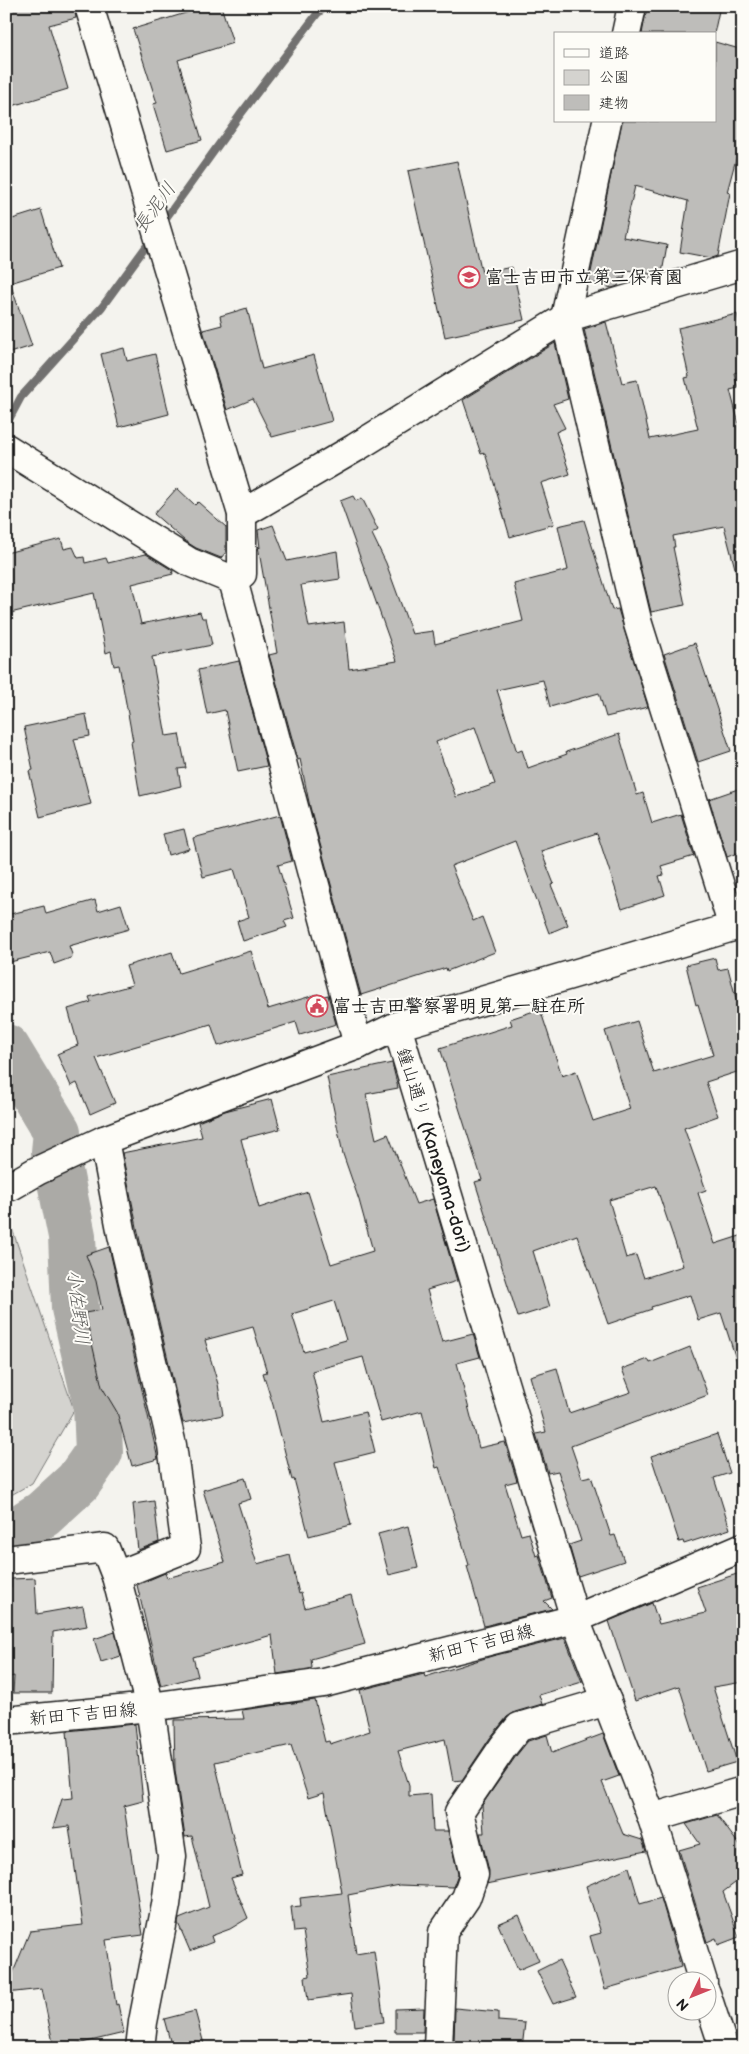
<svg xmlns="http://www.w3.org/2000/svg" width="749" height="2054" font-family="'Balsamiq Sans','Klee One',sans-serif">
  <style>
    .green { fill: #d4d3cf; stroke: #787876 }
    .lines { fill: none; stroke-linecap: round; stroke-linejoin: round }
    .stream { stroke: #72716f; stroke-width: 8 }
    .river { stroke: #abaaa6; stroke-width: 48 }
    .building { fill: #bebdba; stroke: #1c1c1c; fill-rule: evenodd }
    .minor-casing { stroke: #1c1c1c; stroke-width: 31 }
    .tertiary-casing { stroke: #1c1c1c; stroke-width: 31 }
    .secondary-casing { stroke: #1c1c1c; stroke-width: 31 }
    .minor { stroke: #fdfcf7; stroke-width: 28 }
    .tertiary { stroke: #fdfcf7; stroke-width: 28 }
    .secondary { stroke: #fdfcf7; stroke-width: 28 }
    .labels { text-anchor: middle; stroke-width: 4; stroke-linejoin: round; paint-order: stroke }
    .poi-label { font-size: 18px; font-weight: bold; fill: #1c1c1c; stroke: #fdfcf7; text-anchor: start }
    .street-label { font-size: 18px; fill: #1c1c1c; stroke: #fdfcf7 }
    .water-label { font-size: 19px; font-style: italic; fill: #5c5c5a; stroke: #fdfcf7 }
  </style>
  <rect width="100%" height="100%" fill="#f4f3ee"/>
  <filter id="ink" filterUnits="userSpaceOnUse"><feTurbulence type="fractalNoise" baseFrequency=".02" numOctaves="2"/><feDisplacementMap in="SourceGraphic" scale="10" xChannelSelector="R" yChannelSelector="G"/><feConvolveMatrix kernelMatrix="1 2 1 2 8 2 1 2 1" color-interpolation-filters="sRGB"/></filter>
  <g filter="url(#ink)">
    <!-- green -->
    <path class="green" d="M 6,1211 L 74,1410 L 32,1483 L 6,1498 Z"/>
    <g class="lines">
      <!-- stream -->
      <g class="stream">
        <path d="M 161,225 L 240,115 L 317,14 L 327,6"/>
        <path d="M 6,425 L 21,397 L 102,307 L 153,237"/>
      </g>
      <!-- river -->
      <path class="river" d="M 6,1048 L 57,1132 L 55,1152 L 72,1236 L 75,1308 L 97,1405 L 99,1452 L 78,1482 L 43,1514 L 6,1537"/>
    </g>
    <!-- building -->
    <g class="building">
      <path d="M 6,6 L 74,6 L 76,18 L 49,25 L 68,89 L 12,106 L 6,86 Z"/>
      <path d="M 188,6 L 221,6 L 233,43 L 178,60 L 202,140 L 167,150 L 153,104 L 157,103 L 133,29 L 189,12 Z"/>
      <path d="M 647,6 L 720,6 L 714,34 L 642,34 Z"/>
      <path d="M 715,42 L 743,50 L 743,133 L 727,192 L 730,193 L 718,256 L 712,258 L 680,252 L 688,201 L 635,186 L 623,237 L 667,245 L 662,273 L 655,275 L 626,270 L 624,279 L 620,278 L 618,286 L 612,288 L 589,282 L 622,121 L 715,121 Z"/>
      <path d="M 457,161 L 482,273 L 512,267 L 524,320 L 445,337 L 408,171 Z"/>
      <path d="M 41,210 L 59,268 L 10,283 L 32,346 L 6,354 L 6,221 Z"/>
      <path d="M 247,308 L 262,369 L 314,355 L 332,421 L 272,437 L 253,399 L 227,410 L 203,330 L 222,325 L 220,316 Z"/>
      <path d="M 737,314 L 743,337 L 743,371 L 734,373 L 738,388 L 730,390 L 743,439 L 743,571 L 736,572 L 724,526 L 673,536 L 675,547 L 673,547 L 685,605 L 651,612 L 584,329 L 606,322 L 622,383 L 637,380 L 650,439 L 698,429 L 685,378 L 689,377 L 678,328 Z"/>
      <path d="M 555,343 L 568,399 L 553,404 L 565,428 L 556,432 L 570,474 L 541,483 L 554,524 L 510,537 L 485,453 L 481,454 L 463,400 Z"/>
      <path d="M 124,348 L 127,361 L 155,354 L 169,414 L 119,427 L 101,354 Z"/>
      <path d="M 177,488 L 195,505 L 198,502 L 226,527 L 226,552 L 221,558 L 196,548 L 185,541 L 154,514 Z"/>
      <path d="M 353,496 L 356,501 L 362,498 L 378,530 L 372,534 L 386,563 L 412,634 L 433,631 L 435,644 L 523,621 L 514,584 L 568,570 L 558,526 L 584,520 L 612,610 L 618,609 L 648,707 L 606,717 L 599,693 L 550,707 L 543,680 L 497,690 L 517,752 L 522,750 L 528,768 L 567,754 L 566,752 L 619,734 L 637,795 L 643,793 L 652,823 L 681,814 L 694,856 L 661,866 L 664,875 L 659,876 L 665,895 L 622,909 L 597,833 L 541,851 L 554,884 L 551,885 L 568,925 L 549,933 L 515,841 L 451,866 L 473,921 L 482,917 L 495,952 L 447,971 L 446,968 L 361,995 L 310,807 L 300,759 L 298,760 L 269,655 L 277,653 L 258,546 L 260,548 L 258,530 L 273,525 L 287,561 L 337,551 L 340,579 L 301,585 L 309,627 L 344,622 L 349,669 L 397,661 L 340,501 ZM 475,727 L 495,784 L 456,797 L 436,742 Z"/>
      <path d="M 61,539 L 64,549 L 73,547 L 78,558 L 84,557 L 85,563 L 106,558 L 108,563 L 146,554 L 172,570 L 173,574 L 132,584 L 141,624 L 200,612 L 202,618 L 206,618 L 212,645 L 152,657 L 166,736 L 179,734 L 186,768 L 178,769 L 181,786 L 140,796 L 131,742 L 133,741 L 119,665 L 114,666 L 111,651 L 106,653 L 94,593 L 6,614 L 6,553 Z"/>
      <path d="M 695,643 L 731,751 L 698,762 L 664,654 Z"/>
      <path d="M 239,661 L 267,766 L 238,772 L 225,710 L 207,714 L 198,670 Z"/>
      <path d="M 86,714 L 90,736 L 74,739 L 91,804 L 40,817 L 29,771 L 33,770 L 24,727 Z"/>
      <path d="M 738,789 L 743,801 L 743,851 L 727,857 L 709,799 Z"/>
      <path d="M 280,815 L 292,861 L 278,865 L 294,918 L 284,921 L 287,927 L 243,941 L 237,921 L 249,917 L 234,869 L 203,877 L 193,838 Z"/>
      <path d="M 184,829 L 189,849 L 168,855 L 163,834 Z"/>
      <path d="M 95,900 L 98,911 L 121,904 L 129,929 L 69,946 L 73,957 L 54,964 L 50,952 L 6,963 L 6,915 L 44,906 L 46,914 Z"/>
      <path d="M 251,951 L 268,1009 L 318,994 L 320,997 L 328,995 L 336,1024 L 300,1035 L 296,1022 L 218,1046 L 211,1024 L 96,1058 L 115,1103 L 90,1114 L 77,1083 L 71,1086 L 57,1054 L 78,1045 L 68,1009 L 91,1002 L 89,997 L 132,985 L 126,966 L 172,952 L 179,973 Z"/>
      <path d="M 715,958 L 718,970 L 728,968 L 737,1002 L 743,1000 L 743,1070 L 706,1082 L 718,1116 L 684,1128 L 706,1190 L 698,1193 L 715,1244 L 743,1235 L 743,1367 L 739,1368 L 721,1313 L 698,1320 L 690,1295 L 651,1307 L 652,1309 L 608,1324 L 577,1235 L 533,1251 L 550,1307 L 518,1317 L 475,1182 L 482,1180 L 440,1048 L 512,1025 L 510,1019 L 540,1009 L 562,1076 L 576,1071 L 593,1121 L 630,1109 L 605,1031 L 637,1021 L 654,1073 L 713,1055 L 698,1004 L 696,1005 L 686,965 ZM 656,1186 L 683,1266 L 644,1278 L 636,1255 L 626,1258 L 609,1200 Z"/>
      <path d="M 392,1063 L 398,1088 L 366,1094 L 376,1139 L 388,1134 L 416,1204 L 433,1199 L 457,1281 L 427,1290 L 442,1342 L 473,1334 L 480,1357 L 457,1363 L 479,1448 L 505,1442 L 517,1481 L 505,1484 L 521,1535 L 529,1533 L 536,1556 L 539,1555 L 552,1598 L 544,1601 L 552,1609 L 484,1626 L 467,1566 L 469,1565 L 439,1467 L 436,1468 L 422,1411 L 381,1422 L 363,1357 L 312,1371 L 324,1422 L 365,1412 L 375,1452 L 335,1462 L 351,1525 L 309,1536 L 294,1479 L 292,1480 L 273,1405 L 263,1373 L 267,1372 L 253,1327 L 205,1340 L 218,1384 L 223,1415 L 183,1423 L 139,1237 L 122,1153 L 202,1137 L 198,1122 L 225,1111 L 272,1099 L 280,1129 L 241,1139 L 259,1208 L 308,1192 L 331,1264 L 373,1251 L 359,1200 L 343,1154 L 327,1077 ZM 334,1301 L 346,1340 L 304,1352 L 292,1314 Z"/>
      <path d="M 109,1247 L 158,1459 L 132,1466 L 117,1412 L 102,1387 L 85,1313 L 102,1310 L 96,1281 L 86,1255 Z"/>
      <path d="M 690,1347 L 708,1395 L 571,1446 L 582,1478 L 591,1476 L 611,1536 L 615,1535 L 624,1561 L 578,1576 L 569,1545 L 581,1541 L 558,1471 L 548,1473 L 536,1434 L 546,1432 L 530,1376 L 557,1368 L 569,1413 L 631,1392 L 622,1369 L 648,1359 L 650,1363 Z"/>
      <path d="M 717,1434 L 730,1473 L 714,1478 L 730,1529 L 684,1544 L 683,1541 L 679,1542 L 651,1456 Z"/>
      <path d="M 245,1478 L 251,1499 L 238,1503 L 257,1564 L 290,1555 L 299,1594 L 301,1593 L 305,1608 L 351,1595 L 365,1644 L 311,1659 L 312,1668 L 308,1669 L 277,1674 L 272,1635 L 193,1657 L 198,1676 L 161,1686 L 137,1585 L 165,1573 L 167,1578 L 225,1562 L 203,1490 Z"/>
      <path d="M 154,1501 L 159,1542 L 138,1550 L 133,1504 Z"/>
      <path d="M 408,1526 L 418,1568 L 389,1575 L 378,1534 Z"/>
      <path d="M 743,1572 L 743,1682 L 713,1687 L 737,1762 L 706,1771 L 679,1686 L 635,1701 L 609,1621 L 652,1603 L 659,1624 L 706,1613 L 697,1587 Z"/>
      <path d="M 35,1578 L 37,1614 L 83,1606 L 87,1626 L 53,1632 L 52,1693 L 13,1693 L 14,1676 L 6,1678 L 6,1588 L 11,1587 L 11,1579 Z"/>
      <path d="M 115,1632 L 121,1656 L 101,1662 L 94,1639 Z"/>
      <path d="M 565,1638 L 582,1682 L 539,1695 L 542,1704 L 515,1712 L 507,1717 L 490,1738 L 462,1780 L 453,1781 L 445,1739 L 398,1751 L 409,1785 L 409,1796 L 431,1794 L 433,1831 L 448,1831 L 458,1874 L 453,1887 L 400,1885 L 348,1895 L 356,1954 L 374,1951 L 384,2022 L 355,2026 L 351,1994 L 308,2000 L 305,1977 L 310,1976 L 303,1931 L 294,1932 L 291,1907 L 301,1906 L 300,1898 L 342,1893 L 324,1793 L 308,1798 L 291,1745 L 215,1762 L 242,1875 L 231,1878 L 248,1918 L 230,1929 L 211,1936 L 213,1942 L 190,1951 L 178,1923 L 179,1919 L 209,1907 L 192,1836 L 185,1837 L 175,1770 L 174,1720 L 244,1719 L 242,1710 L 315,1700 L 325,1742 L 329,1741 L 330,1744 L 370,1731 L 360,1690 L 424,1674 L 425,1677 L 492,1656 Z"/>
      <path d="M 135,1724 L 143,1801 L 124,1806 L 143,1935 L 106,1940 L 116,2005 L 118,2004 L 124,2033 L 61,2048 L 54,2048 L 42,1989 L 6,1993 L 6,1990 L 30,1931 L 83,1925 L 69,1826 L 53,1828 L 62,1799 L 73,1798 L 67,1731 Z"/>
      <path d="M 603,1734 L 619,1776 L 602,1782 L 623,1834 L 642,1840 L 646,1851 L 487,1884 L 489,1871 L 480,1833 L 484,1833 L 482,1805 L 516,1756 L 528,1741 L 547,1735 L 552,1753 Z"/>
      <path d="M 717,1815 L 743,1850 L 743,1877 L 723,1892 L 739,1937 L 718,1945 L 716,1938 L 707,1942 L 679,1850 L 700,1844 L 686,1824 Z"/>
      <path d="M 629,1867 L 640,1904 L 661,1898 L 681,1967 L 605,1989 L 590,1936 L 601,1933 L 586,1886 Z"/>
      <path d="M 519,1915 L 539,1961 L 518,1970 L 498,1924 Z"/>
      <path d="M 559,1960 L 576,1997 L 553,2004 L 537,1971 Z"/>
      <path d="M 424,2008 L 423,2032 L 395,2032 L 395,2009 Z"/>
      <path d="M 455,2008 L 498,2012 L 498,2021 L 525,2023 L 522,2048 L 454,2044 Z"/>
      <path d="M 195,2011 L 205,2048 L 172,2048 L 164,2019 Z"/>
    </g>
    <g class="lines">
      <!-- minor casing -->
      <g class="minor-casing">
        <g id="minor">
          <path d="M 89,6 L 242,514 L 242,574 L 233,580"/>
          <path d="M 626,34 L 632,6"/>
          <path d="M 607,121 L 565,318 L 638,624 L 733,927"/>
          <path d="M 6,448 L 189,562 L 233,580"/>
          <path d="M 242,514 L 355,448 L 565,318 L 743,265"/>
          <path d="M 233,580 L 358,1045"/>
          <path d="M 6,1560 L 105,1548 L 116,1576 L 186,1548 L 172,1445 L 122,1235 L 104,1140"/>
          <path d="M 116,1576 L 150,1707 L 172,1856 L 166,1905 L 143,2022 L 140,2048"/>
          <path d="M 575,1619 L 743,1547"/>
          <path d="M 652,1818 L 743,1791"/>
          <path d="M 438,2048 L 443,1932 L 466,1898 L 474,1875 L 459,1812 L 503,1747 L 519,1727 L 607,1701"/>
        </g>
      </g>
      <!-- tertiary casing -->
      <g class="tertiary-casing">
        <path id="tertiary" d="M 11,1186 L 37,1171 L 104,1140 L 358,1045 L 397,1026"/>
      </g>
      <!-- secondary casing -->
      <g class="secondary-casing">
        <g id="secondary">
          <path d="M 6,1721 L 150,1707 L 324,1683 L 575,1619"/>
          <path d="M 703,1982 L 652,1818 L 575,1619 L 397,1026 L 743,924"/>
          <path d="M 706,1993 L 724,2048"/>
        </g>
      </g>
      <!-- minor -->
      <use href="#minor" class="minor"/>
      <!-- tertiary -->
      <use href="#tertiary" class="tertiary"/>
      <!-- secondary -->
      <use href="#secondary" class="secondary"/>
    </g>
  </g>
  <!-- icons -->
  <defs>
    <g id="school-ring" transform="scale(1.125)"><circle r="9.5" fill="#fdfcf7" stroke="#d1495b" stroke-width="1.5"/><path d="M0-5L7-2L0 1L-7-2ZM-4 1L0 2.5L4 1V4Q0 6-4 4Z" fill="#d1495b"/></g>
    <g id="civic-ring" transform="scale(1.125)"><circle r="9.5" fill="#fdfcf7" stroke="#d1495b" stroke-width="1.5"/><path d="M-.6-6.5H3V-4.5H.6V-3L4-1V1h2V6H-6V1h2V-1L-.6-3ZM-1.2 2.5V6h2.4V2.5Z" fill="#d1495b"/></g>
  </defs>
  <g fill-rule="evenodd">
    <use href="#school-ring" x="469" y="277"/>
    <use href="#civic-ring" x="317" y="1006"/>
  </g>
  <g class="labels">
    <!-- poi labels -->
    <g class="poi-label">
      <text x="485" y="283">富士吉田市立第二保育園</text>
      <text x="333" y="1012">富士吉田警察署明見第一駐在所</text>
    </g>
    <!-- street labels -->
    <g class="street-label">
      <text transform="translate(434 1150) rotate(73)" y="6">鐘山通り (Kaneyama-dori)</text>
      <text transform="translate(481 1643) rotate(-14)" y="6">新田下吉田線</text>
      <text transform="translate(83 1714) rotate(-5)" y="6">新田下吉田線</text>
    </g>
    <!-- water labels -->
    <g class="water-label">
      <text transform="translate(154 207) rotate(-54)" y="7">長泥川</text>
      <text transform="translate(79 1307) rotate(83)" y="7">小佐野川</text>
    </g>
  </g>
  <!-- margin -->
  <rect width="749" height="2054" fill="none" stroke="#fdfcf7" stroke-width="25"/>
  <rect x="12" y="12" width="724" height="2029" fill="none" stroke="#1c1c1c" stroke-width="2" filter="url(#ink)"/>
  <!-- legend -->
  <rect x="554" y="32" width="162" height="90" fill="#fdfcf7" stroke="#a3a29f"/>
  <rect x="564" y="49" width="25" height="8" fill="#fdfcf7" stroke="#a3a29f"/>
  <text x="599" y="58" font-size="15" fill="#1c1c1c">道路</text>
  <rect x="564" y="70" width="25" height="15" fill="#d4d3cf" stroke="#a3a29f"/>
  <text x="599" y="82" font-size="15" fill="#1c1c1c">公園</text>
  <rect x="564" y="95" width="25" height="15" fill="#bebdba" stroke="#a3a29f"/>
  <text x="599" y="108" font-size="15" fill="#1c1c1c">建物</text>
  <!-- north arrow -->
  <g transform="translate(692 1996) rotate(227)"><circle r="24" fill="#fdfcf7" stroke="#a3a29f"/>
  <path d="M0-4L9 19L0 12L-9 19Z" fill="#d1495b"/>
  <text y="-8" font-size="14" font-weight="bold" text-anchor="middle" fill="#1c1c1c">N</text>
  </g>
</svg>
